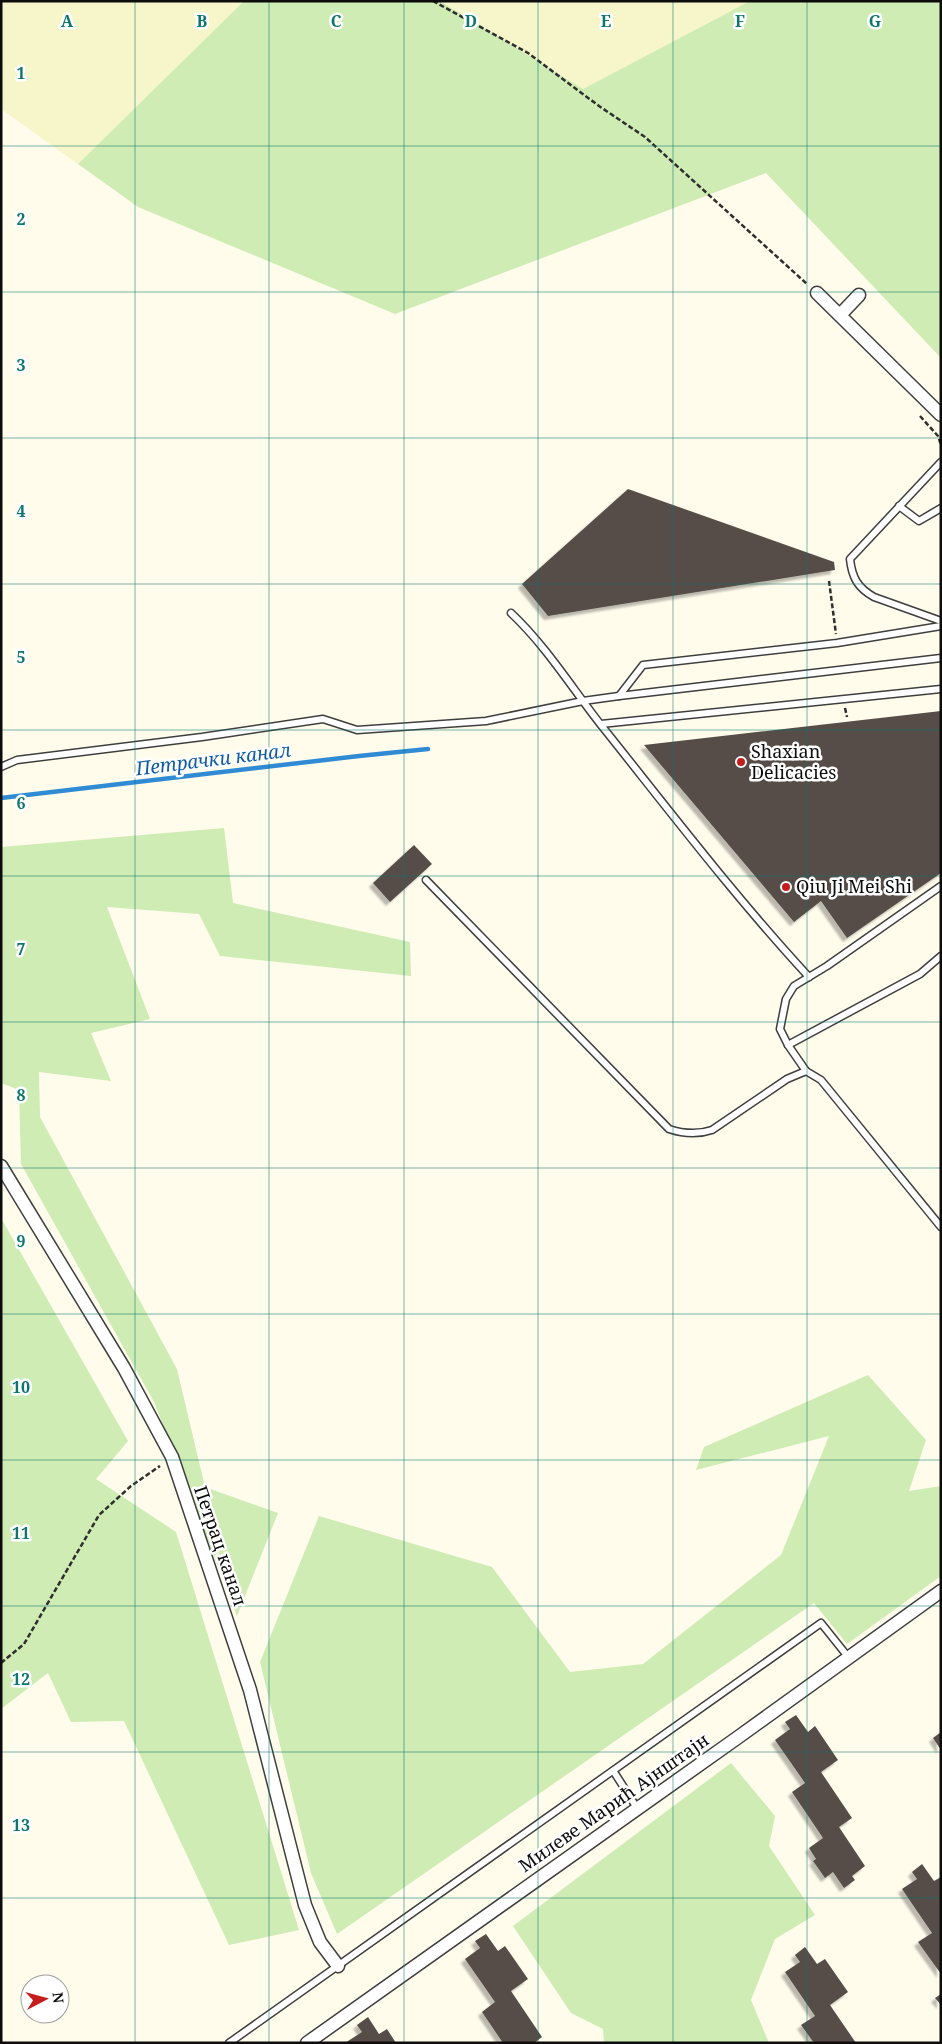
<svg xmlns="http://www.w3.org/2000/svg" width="942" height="2044" font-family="'Noto Serif',serif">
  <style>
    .farmland { fill: #f7f5ca }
    .green { fill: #ceecb3 }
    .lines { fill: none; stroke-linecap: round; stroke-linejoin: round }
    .stream { stroke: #308bd5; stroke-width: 4.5 }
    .building { fill: #564e48; filter: url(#shadow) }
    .service-casing { stroke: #3f3f3f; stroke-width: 9 }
    .minor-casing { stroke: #3f3f3f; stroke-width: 15 }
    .path { stroke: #2e2e2e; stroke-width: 2.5; stroke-dasharray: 5 2.5; stroke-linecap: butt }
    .service { stroke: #fff; stroke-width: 6 }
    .minor { stroke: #fff; stroke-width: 12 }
    .grid { fill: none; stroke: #0f766e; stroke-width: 1; stroke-opacity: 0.55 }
    .poi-dot { fill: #c41d1c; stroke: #fff; stroke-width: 2 }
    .labels { text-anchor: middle; stroke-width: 5; stroke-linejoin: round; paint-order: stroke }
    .poi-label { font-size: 18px; fill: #0c0c0c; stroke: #fff; text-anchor: start }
    .street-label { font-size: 18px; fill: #0c0c0c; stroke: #fff }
    .water-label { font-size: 19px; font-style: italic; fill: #0f5ca5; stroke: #fff }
    .grid-label { font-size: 16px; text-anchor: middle; font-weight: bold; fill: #0f766e; stroke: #fff; stroke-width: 5; stroke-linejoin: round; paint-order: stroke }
  </style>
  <defs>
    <filter id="shadow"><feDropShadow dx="-4" dy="4" stdDeviation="1" flood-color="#0004"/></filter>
  </defs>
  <rect width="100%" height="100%" fill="#fffcec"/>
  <!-- farmland -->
  <g class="farmland">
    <path d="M 1,1 L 244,1 L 78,164 L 1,109 Z"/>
    <path d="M 440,1 L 750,1 L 583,89 Z"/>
  </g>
  <!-- green -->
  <g class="green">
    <path d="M 244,1 L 440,1 L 583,89 L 750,1 L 941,1 L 941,358 L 766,173 L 395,314 L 138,207 L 78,164 Z"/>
    <path d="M 224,828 L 233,903 L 410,942 L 411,976 L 220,956 L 199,914 L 107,907 L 150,1019 L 91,1033 L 111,1081 L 39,1072 L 40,1117 L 177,1369 L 205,1487 L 278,1513 L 237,1616 L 154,1402 L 21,1164 L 19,1090 L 1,1083 L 1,847 Z"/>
    <path d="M 1,1218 L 128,1441 L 96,1479 L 176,1532 L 299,1930 L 229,1945 L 124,1721 L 71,1722 L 48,1673 L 1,1709 Z"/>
    <path d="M 868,1375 L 926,1440 L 909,1491 L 941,1486 L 941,1576 L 847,1644 L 814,1603 L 337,1934 L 311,1873 L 260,1662 L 319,1516 L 492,1567 L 570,1672 L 643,1664 L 781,1555 L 829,1436 L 696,1470 L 704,1447 Z"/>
    <path d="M 731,1763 L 775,1816 L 769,1846 L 815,1915 L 775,1939 L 751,2000 L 769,2043 L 604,2043 L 603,2029 L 571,2013 L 513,1926 Z"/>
  </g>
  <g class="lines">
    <!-- stream -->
    <path class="stream" d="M 1,798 L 359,756 L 428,749"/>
  </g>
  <!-- building -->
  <g class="building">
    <path d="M 628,489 L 834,562 L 835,570 L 548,616 L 522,584 Z"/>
    <path d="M 941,711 L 941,873 L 847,938 L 821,901 L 794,922 L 644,745 Z"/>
    <path d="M 414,845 L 432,864 L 390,902 L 373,883 Z"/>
    <path d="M 796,1715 L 808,1732 L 815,1726 L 838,1760 L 821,1772 L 852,1818 L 839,1827 L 865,1866 L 852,1876 L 855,1880 L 844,1888 L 833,1872 L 825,1878 L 813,1861 L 816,1859 L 809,1848 L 823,1838 L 792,1792 L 805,1783 L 775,1740 L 790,1729 L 785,1722 Z"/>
    <path d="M 941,1732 L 941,1750 L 933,1738 Z"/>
    <path d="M 922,1864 L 934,1881 L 941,1877 L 941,1974 L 918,1942 L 932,1933 L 902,1889 L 917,1879 L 912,1872 Z"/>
    <path d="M 486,1934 L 498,1951 L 505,1946 L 528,1979 L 511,1991 L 542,2037 L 534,2043 L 503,2043 L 482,2012 L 495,2002 L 465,1959 L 480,1948 L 475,1941 Z"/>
    <path d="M 805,1947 L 817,1964 L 825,1959 L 848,1992 L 830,2005 L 856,2043 L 814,2043 L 801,2025 L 815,2016 L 785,1972 L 800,1962 L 795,1955 Z"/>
    <path d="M 941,1994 L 941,2005 L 935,1998 Z"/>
    <path d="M 368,2017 L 379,2034 L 387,2029 L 396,2043 L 345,2043 L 362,2032 L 357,2025 Z"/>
  </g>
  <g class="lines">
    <!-- service casing -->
    <g class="service-casing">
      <g id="service">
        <path d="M 941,462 L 850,559 C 852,578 858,588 874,597 L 941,621"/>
        <path d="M 899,506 L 919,521 L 941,508"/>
        <path d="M 511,613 C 546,646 572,688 601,725 C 669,810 735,897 809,977"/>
        <path d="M 619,696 L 941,658"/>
        <path d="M 601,724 L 941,689"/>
        <path d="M 1,767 L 17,760 L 202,737 L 323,719 L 357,730 L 486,721 L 583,701 L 619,696 L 643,665 L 837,643 L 941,626"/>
        <path d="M 426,880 L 669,1129 C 684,1134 697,1135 712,1130 L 787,1079 L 806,1071 L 821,1080 L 941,1227"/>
        <path d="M 788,1045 L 920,974 L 941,956"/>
        <path d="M 806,1071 L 788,1045 L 780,1029 L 786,999 L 794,986 L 827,966 L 941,886"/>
        <path d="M 614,1772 L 637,1808"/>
        <path d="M 229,2043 L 821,1623 L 849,1658"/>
      </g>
    </g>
    <!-- minor casing -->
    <g class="minor-casing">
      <g id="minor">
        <path d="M 817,293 L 941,415"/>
        <path d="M 840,315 L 859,295"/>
        <path d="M 1,1166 L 124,1368 L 172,1457 L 250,1690 L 305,1905 L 320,1942 L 338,1966"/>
        <path d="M 307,2043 L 737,1738 L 941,1591"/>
      </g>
    </g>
    <!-- path -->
    <g class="path">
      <path d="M 433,1 L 528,53 L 599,106 L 645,137 L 807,284"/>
      <path d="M 920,416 L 938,436 L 941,445"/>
      <path d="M 829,581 L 836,634"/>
      <path d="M 845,708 L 847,717"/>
      <path d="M 1,1663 L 24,1644 L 99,1515 L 131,1486 L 160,1466"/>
    </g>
    <!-- service -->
    <use href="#service" class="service"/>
    <!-- minor -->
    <use href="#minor" class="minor"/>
  </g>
  <!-- grid -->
  <path class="grid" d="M 135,1 L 135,2043M 269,1 L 269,2043M 404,1 L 404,2043M 538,1 L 538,2043M 673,1 L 673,2043M 807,1 L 807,2043M 1,146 L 941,146M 1,292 L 941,292M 1,438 L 941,438M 1,584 L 941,584M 1,730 L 941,730M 1,876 L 941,876M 1,1022 L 941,1022M 1,1168 L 941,1168M 1,1314 L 941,1314M 1,1460 L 941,1460M 1,1606 L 941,1606M 1,1752 L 941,1752M 1,1898 L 941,1898"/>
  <!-- markers -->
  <g class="poi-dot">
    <circle cx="741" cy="762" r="5"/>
    <circle cx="786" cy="887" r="5"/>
  </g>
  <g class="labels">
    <!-- poi labels -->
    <g class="poi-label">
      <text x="751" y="758">Shaxian<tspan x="751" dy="21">Delicacies</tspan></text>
      <text x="796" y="893">Qiu Ji Mei Shi</text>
    </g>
    <!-- street labels -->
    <g class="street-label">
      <text transform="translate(220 1546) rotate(71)" y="6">Петрац канал</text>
      <text transform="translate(614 1803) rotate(-35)" y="6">Милеве Марић Ајнштајн</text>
    </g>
    <!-- water labels -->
    <g class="water-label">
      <text transform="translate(213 759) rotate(-7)" y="7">Петрачки канал</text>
    </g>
  </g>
  <g class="grid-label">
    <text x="67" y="27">A</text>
    <text x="202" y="27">B</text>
    <text x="336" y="27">C</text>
    <text x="471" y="27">D</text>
    <text x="606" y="27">E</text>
    <text x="740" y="27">F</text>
    <text x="875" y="27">G</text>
    <text x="21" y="79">1</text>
    <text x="21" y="225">2</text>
    <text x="21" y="371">3</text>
    <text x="21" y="517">4</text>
    <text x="21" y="663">5</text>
    <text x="21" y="809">6</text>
    <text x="21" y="955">7</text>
    <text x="21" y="1101">8</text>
    <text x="21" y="1247">9</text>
    <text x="21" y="1393">10</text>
    <text x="21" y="1539">11</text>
    <text x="21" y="1685">12</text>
    <text x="21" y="1831">13</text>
  </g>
  <!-- border -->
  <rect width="942" height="2044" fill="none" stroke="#0c0c0c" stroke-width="5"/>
  <!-- north arrow -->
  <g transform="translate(45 1999) rotate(84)"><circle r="24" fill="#ffffff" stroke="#9e9e9e"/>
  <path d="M0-4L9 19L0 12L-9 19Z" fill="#c41d1c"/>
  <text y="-8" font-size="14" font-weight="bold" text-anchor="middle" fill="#0c0c0c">N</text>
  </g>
</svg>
